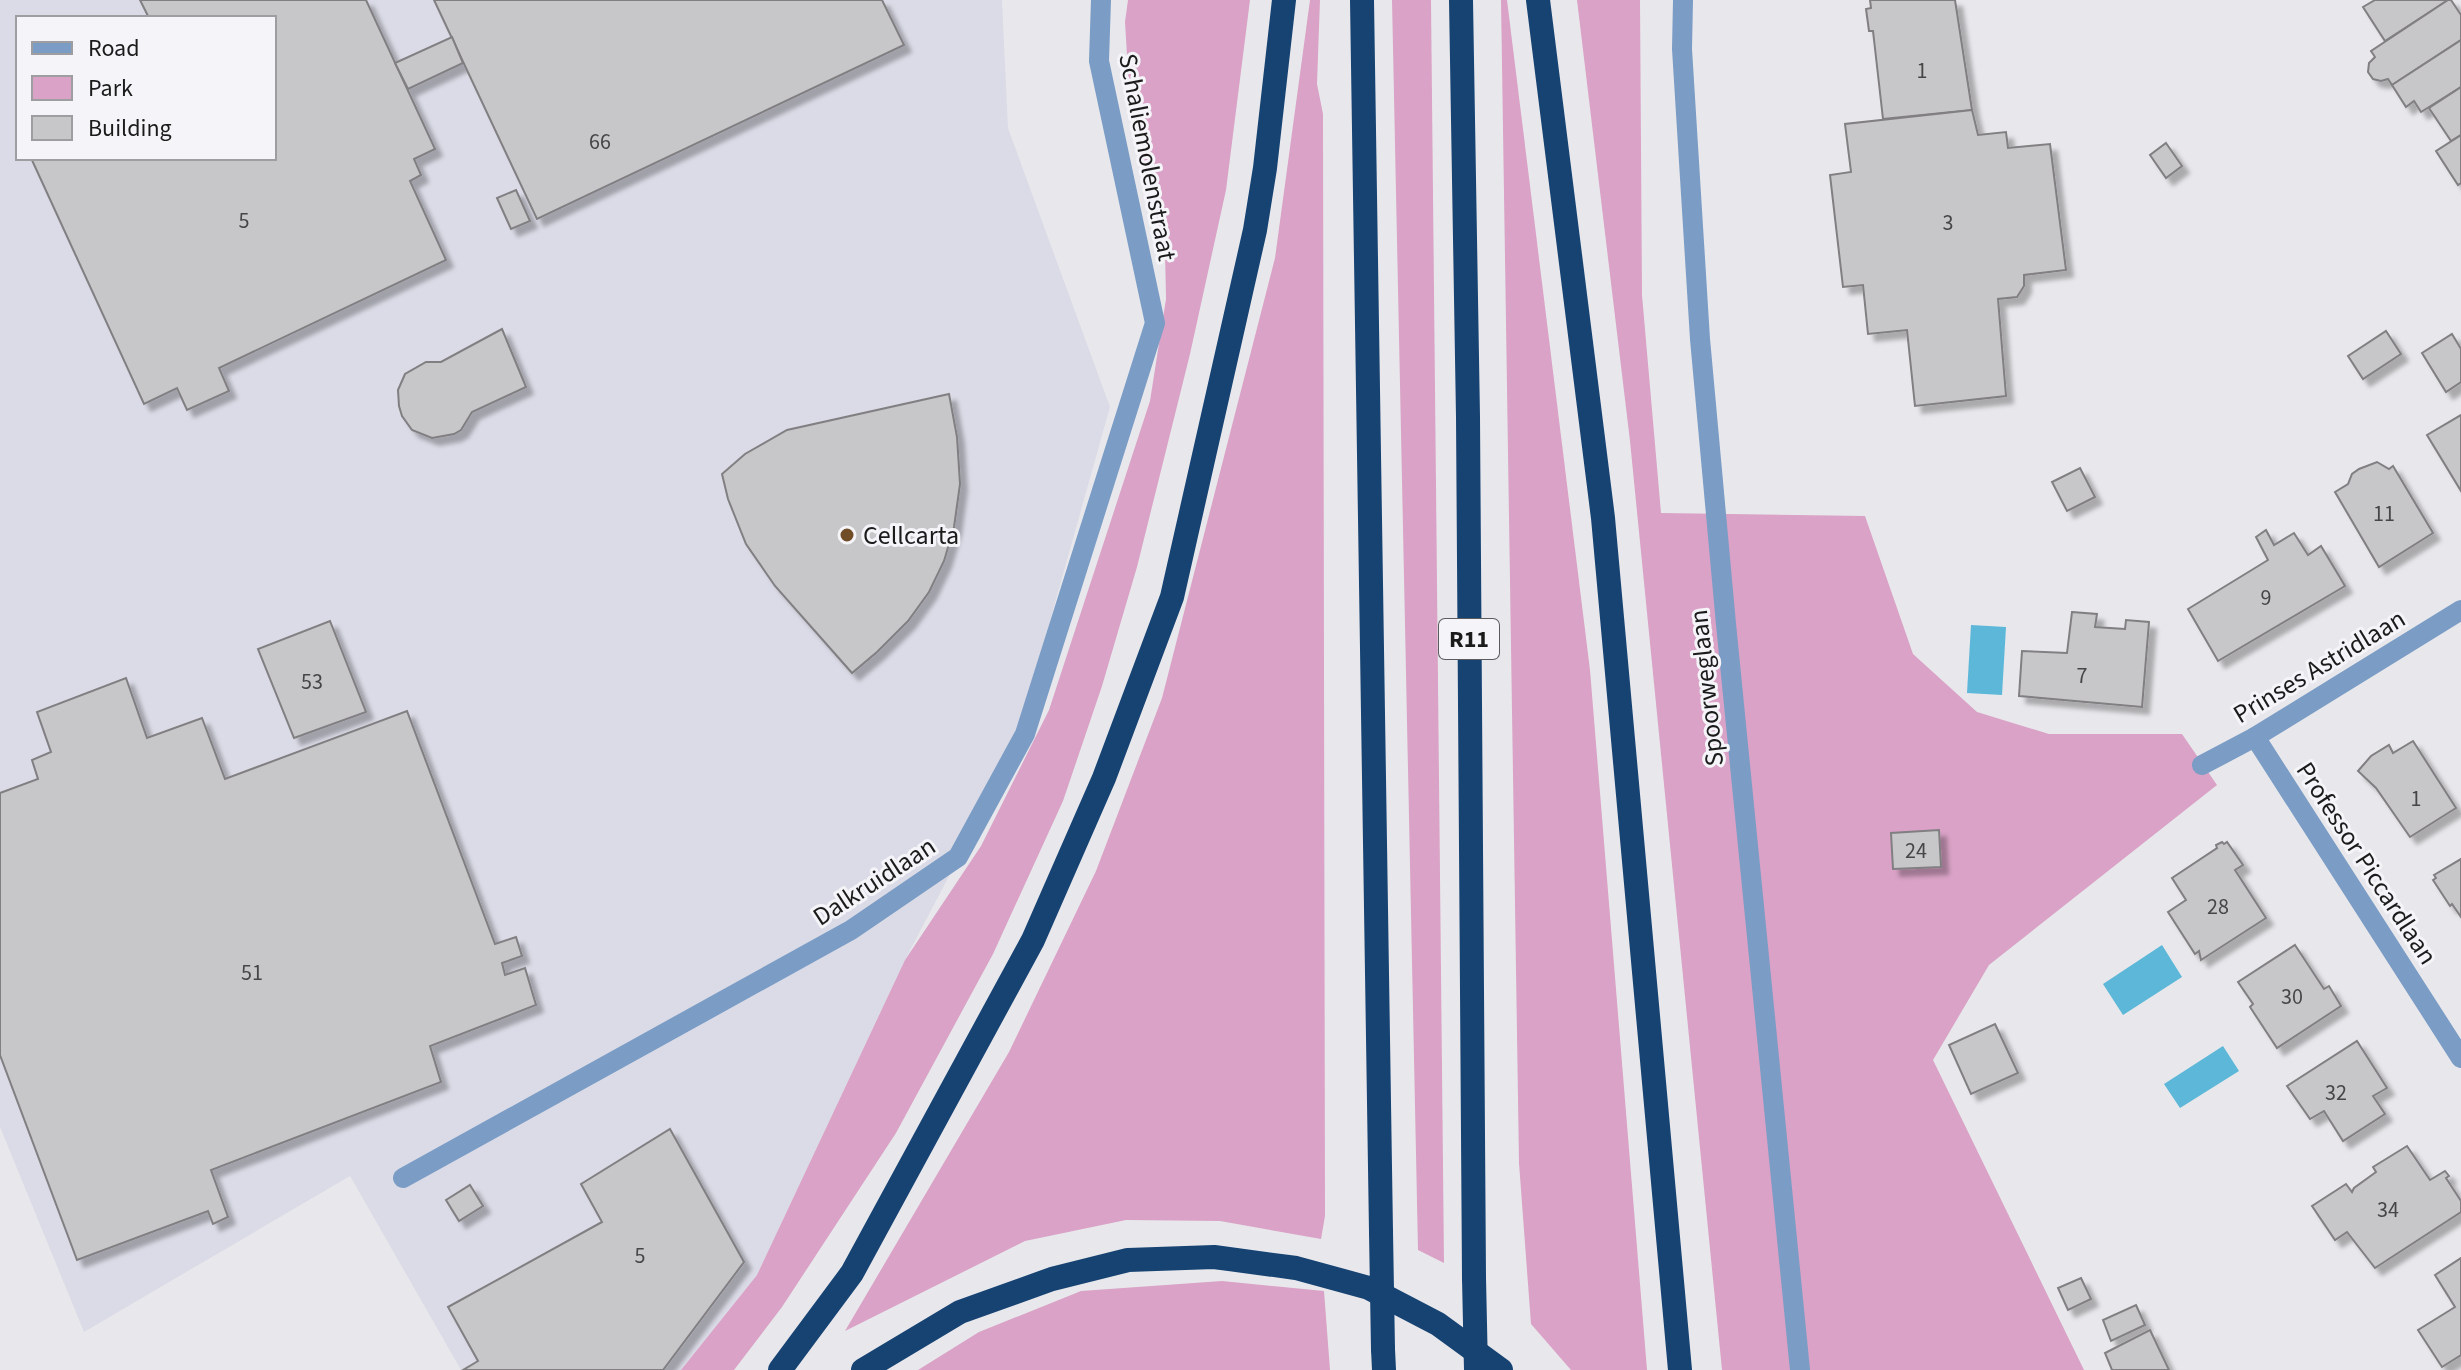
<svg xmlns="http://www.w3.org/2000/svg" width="2461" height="1370" font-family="'Source Sans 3',sans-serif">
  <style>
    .built { fill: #dadbe6; fill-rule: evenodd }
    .green { fill: #d9a2c6 }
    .water { fill: #5cb7d8 }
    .building { fill: #c7c6c9; stroke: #817f82; stroke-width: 2; filter: url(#shadow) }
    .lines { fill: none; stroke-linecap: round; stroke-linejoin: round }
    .minor { stroke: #7a9cc5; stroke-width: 20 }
    .highway { stroke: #174373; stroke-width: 24 }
    .highway-bridge { stroke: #174373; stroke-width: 24 }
    .poi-dot { fill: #714d27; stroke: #f5f5f9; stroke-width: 3 }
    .labels { text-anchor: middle; stroke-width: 6; stroke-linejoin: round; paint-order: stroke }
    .number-label { font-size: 22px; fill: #464647 }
    .shield { fill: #f5f5f9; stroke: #5c5c5e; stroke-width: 2 }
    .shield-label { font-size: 24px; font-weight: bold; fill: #1b1b1c }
    .street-label { font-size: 26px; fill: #1b1b1c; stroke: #f5f5f9 }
    .poi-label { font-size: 26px; fill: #1b1b1c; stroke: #f5f5f9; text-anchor: start }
  </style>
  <defs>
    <filter id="shadow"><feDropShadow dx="7" dy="7" stdDeviation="2" flood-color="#0004"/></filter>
  </defs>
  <rect width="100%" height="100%" fill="#e8e8ec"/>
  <!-- built -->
  <path class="built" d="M 0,0 L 1002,0 L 1008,128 L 1110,407 L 1012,756 L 905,960 L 757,1275 L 681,1370 L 461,1370 L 350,1176 L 84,1332 L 0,1127 ZM 18,18 L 274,18 L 274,158 L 18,158 Z"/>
  <!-- green -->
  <g class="green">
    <path d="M 1128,0 L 1250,0 L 1226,190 L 1190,354 L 1137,567 L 1102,686 L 1063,801 L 993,954 L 896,1133 L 782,1307 L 734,1370 L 681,1370 L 757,1275 L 905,960 L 981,846 L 1049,710 L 1150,401 L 1166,299 L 1165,251 L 1151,196 L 1129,88 L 1125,22 Z"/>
    <path d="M 1310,0 L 1320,0 L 1317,84 L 1323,114 L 1325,1216 L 1321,1239 L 1220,1221 L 1126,1220 L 1025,1241 L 845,1331 L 1009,1052 L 1096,871 L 1162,698 L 1275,258 Z"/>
    <path d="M 1392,0 L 1431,0 L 1444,1263 L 1418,1250 Z"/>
    <path d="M 1501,0 L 1507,0 L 1590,670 L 1647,1370 L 1571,1370 L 1531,1324 L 1519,1163 Z"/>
    <path d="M 1577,0 L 1640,0 L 1642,295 L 1661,513 L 1865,516 L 1913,654 L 1977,712 L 2049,734 L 2182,734 L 2217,785 L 1989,965 L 1933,1060 L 2084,1370 L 1722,1370 L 1630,441 Z"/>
    <path d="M 1222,1281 L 1324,1291 L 1330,1370 L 918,1370 L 979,1332 L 1081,1291 Z"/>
  </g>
  <!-- water -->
  <g class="water">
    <path d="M 1971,625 L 2006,627 L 2002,695 L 1967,693 Z"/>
    <path d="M 2162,945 L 2182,977 L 2123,1015 L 2103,984 Z"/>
    <path d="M 2223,1046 L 2239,1071 L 2180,1108 L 2164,1084 Z"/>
  </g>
  <!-- building -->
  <g class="building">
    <path d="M 140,0 L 366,0 L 435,149 L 414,159 L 421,175 L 410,181 L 446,260 L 219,368 L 229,391 L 187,410 L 177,388 L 144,404 L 31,158 L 274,158 L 274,18 L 149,18 Z"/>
    <path d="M 434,0 L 882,0 L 904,45 L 537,219 Z"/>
    <path d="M 1870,0 L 1955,0 L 1972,110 L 1883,119 L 1873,31 L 1869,31 L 1866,9 L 1871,8 Z"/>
    <path d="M 2375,0 L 2448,0 L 2385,41 L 2363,7 Z"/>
    <path d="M 2448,0 L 2451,0 L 2461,15 L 2461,40 L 2392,85 L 2388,79 L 2381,81 L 2373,79 L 2368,72 L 2369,63 L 2375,57 L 2371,51 Z"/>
    <path d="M 452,37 L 463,63 L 408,89 L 395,63 Z"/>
    <path d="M 2461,40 L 2461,87 L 2421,112 L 2414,101 L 2406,107 L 2392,85 Z"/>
    <path d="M 2461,87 L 2461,135 L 2451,141 L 2429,108 Z"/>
    <path d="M 1972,110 L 1978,135 L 2006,132 L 2008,148 L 2050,144 L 2066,270 L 2024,275 L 2024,286 L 2017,297 L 1998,299 L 2006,396 L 1915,406 L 1907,330 L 1868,334 L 1863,285 L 1843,287 L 1830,175 L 1851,172 L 1845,124 Z"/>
    <path d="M 2461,135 L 2461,183 L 2458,185 L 2436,151 Z"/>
    <path d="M 2166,143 L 2182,166 L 2166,178 L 2150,155 Z"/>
    <path d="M 516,190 L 530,221 L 511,229 L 497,198 Z"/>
    <path d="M 502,329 L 526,387 L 472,412 L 461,430 L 454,434 L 432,438 L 412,430 L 402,416 L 399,406 L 398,390 L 405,374 L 426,362 L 441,362 Z"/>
    <path d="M 2386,331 L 2401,354 L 2363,379 L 2348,356 Z"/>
    <path d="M 2452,334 L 2461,349 L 2461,382 L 2446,392 L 2422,353 Z"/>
    <path d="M 949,394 L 957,437 L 960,484 L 954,527 L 944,561 L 929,592 L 908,621 L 877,652 L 852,673 L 775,586 L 746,544 L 728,499 L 722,474 L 745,454 L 787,430 Z"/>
    <path d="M 2461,415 L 2461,491 L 2427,435 Z"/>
    <path d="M 2377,462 L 2389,469 L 2393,466 L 2433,533 L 2379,567 L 2335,492 L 2348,484 L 2352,474 L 2359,469 Z"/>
    <path d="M 2080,468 L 2095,497 L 2067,511 L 2052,482 Z"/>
    <path d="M 2266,530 L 2274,545 L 2294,533 L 2308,555 L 2321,546 L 2345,586 L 2218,661 L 2188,609 L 2268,560 L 2256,537 Z"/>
    <path d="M 2072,612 L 2097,614 L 2095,627 L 2125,629 L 2126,620 L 2149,622 L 2142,707 L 2019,696 L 2022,651 L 2067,653 Z"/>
    <path d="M 330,621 L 366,712 L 294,738 L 258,649 Z"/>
    <path d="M 126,678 L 147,738 L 202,718 L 225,779 L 407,711 L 495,944 L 516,937 L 522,956 L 502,963 L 505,975 L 525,968 L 536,1005 L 430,1046 L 441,1082 L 211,1170 L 228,1217 L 213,1224 L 208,1211 L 77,1260 L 0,1055 L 0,793 L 38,779 L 32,760 L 51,752 L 37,712 Z"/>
    <path d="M 2413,741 L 2456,808 L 2410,837 L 2376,788 L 2358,771 L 2371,756 L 2389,745 L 2393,753 Z"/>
    <path d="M 1939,830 L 1941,867 L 1893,869 L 1891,833 Z"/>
    <path d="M 2222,842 L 2224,844 L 2227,842 L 2243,865 L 2235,870 L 2266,918 L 2201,960 L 2199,951 L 2195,954 L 2168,912 L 2186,900 L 2172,878 L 2217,848 L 2216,845 Z"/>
    <path d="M 2461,859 L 2461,917 L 2452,904 L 2450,906 L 2433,880 L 2436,878 L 2434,875 Z"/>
    <path d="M 2295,945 L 2324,989 L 2329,986 L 2341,1006 L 2277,1048 L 2250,1007 L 2253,1004 L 2238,982 Z"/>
    <path d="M 1995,1024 L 2018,1073 L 1971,1094 L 1949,1045 Z"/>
    <path d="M 2357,1041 L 2387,1088 L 2373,1096 L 2385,1114 L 2343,1141 L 2324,1111 L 2310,1119 L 2287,1086 Z"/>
    <path d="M 670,1129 L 744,1262 L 663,1370 L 463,1370 L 478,1361 L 448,1307 L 602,1222 L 581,1184 Z"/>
    <path d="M 2407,1146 L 2430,1180 L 2445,1171 L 2449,1176 L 2446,1178 L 2461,1201 L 2461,1212 L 2375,1268 L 2347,1232 L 2335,1240 L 2312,1206 L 2346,1184 L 2352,1192 L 2354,1188 L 2376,1172 L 2373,1167 Z"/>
    <path d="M 470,1185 L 483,1206 L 459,1221 L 446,1200 Z"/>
    <path d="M 2461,1258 L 2461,1355 L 2442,1367 L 2418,1330 L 2455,1307 L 2435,1275 Z"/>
    <path d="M 2081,1278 L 2091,1299 L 2068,1310 L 2058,1288 Z"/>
    <path d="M 2136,1305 L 2145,1325 L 2111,1341 L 2103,1320 Z"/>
    <path d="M 2150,1330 L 2169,1370 L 2112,1370 L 2105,1353 Z"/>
  </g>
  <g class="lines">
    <!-- minor -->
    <g class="minor">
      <path d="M 1683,0 L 1682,49 L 1700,339 L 1726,624 L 1800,1370"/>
      <path d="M 2255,737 L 2461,1058"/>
      <path d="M 2202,765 L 2255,737 L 2461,610"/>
      <path d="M 403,1178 L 851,930 L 958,857 L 1025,734 L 1155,323 L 1099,61 L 1101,0"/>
    </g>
    <!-- highway -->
    <g class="highway">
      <path d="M 1362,0 L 1381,1232"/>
      <path d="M 1461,0 L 1468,417 L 1474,1278"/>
      <path d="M 1538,0 L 1603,518 L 1680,1370"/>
      <path d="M 1383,1349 L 1384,1370"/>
      <path d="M 780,1370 L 852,1273 L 1033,940 L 1104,778 L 1172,597 L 1255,230 L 1265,168 L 1284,0"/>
      <path d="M 863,1370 L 960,1312 L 1052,1279 L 1128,1260 L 1214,1257 L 1296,1268 L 1369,1288 L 1438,1324 L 1501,1370"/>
    </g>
    <!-- highway-bridge -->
    <g class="highway-bridge">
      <path d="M 1381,1232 L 1383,1349"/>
      <path d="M 1474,1278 L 1476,1370"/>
    </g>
  </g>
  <!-- markers -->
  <circle class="poi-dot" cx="847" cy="535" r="8"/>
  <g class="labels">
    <!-- number labels -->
    <g class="number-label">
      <text x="1922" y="78">1</text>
      <text x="600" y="149">66</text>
      <text x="244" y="228">5</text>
      <text x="1948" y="230">3</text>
      <text x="2384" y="521">11</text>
      <text x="2266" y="605">9</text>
      <text x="2082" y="683">7</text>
      <text x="312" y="689">53</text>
      <text x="2416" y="806">1</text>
      <text x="1916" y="858">24</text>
      <text x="2218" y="914">28</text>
      <text x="252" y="980">51</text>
      <text x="2292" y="1004">30</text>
      <text x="2336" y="1100">32</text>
      <text x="2388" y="1217">34</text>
      <text x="640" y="1263">5</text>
    </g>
    <!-- shield labels -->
    <rect class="shield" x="1439" y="619" width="60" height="40" rx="6"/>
    <g class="shield-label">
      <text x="1469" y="647">R11</text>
    </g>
    <!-- street labels -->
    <g class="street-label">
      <text transform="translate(1148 157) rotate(79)" y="9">Schaliemolenstraat</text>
      <text transform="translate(2319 666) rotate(-31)" y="9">Prinses Astridlaan</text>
      <text transform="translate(1706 688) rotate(-96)" y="9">Spoorweglaan</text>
      <text transform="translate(2367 863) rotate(57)" y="9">Professor Piccardlaan</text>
      <text transform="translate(874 881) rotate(-33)" y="9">Dalkruidlaan</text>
    </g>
    <!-- poi labels -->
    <g class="poi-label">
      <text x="863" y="544">Cellcarta</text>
    </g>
  </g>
  <!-- legend -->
  <rect x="16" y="16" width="260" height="144" fill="#f5f5f9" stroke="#9e9ea1" stroke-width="2"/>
  <rect x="32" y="42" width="40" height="12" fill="#7a9cc5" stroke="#9e9ea1" stroke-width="2"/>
  <text x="88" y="56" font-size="24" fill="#1b1b1c">Road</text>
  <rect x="32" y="76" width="40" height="24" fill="#d9a2c6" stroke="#9e9ea1" stroke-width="2"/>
  <text x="88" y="96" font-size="24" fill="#1b1b1c">Park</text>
  <rect x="32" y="116" width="40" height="24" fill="#c7c6c9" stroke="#9e9ea1" stroke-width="2"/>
  <text x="88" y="136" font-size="24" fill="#1b1b1c">Building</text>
</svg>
